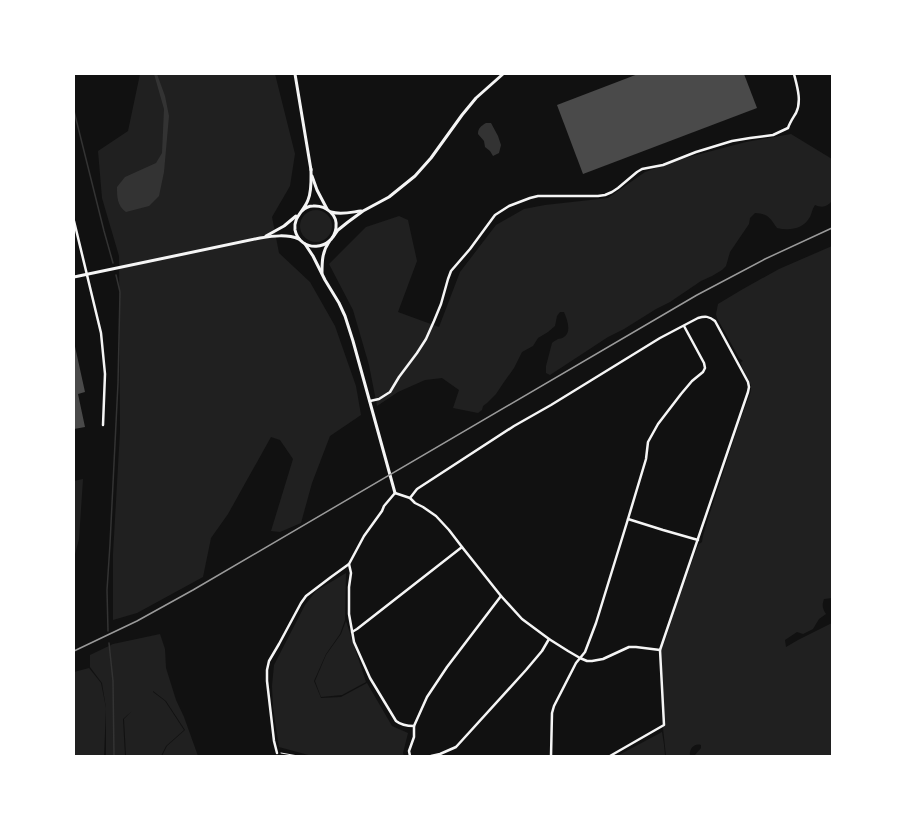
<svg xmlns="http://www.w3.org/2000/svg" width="906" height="830" font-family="'IBM Plex Sans',sans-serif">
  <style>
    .green { fill: #202020 }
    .water { fill: #333 }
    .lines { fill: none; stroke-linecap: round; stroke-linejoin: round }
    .stream { stroke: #333; stroke-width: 1.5 }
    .building { fill: #4a4a4a }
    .path { stroke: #f5f5f5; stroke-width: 1 }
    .minor { stroke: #f5f5f5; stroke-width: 2.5 }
    .tertiary { stroke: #f5f5f5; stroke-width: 3 }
    .rail { stroke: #9a9a9a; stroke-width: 1.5 }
  </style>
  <rect width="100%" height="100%" fill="#111"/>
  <!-- green -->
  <g class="green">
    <path d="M 140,74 L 275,74 L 295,154 L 290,186 L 272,217 L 279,253 L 310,282 L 335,326 L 356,386 L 361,415 L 330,436 L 312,483 L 301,523 L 280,532 L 271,531 L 293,459 L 280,440 L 271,437 L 228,514 L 211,538 L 203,577 L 137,613 L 113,620 L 113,554 L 120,431 L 119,256 L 102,198 L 98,151 L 128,131 Z"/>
    <path d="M 791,134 L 832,159 L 832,201 C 827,207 822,208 815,205 C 812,209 812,213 810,217 C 803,229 790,231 777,228 C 770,218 769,214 755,213 L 750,218 L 749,224 L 730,252 L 726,266 L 722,270 L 712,276 L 701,281 L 670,302 L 656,309 L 624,329 L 608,337 L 550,375 L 546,373 L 546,366 L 552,343 C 553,342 556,340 558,339 C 559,339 563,338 564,337 C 572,332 567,319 564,312 L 560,312 L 557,316 L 555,326 L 548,332 L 538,338 L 533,346 L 522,352 L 514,368 L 504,382 L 496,394 L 487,403 L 483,406 L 482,410 L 478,413 L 453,408 L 459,390 L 442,378 L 425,380 L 398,392 L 377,406 L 369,365 L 353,310 L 329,264 L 366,227 L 399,216 L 408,220 L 417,261 L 398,312 L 439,327 L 460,272 L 496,225 L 524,209 L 545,205 L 608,198 L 645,172 L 681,159 L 746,142 Z"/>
    <circle cx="316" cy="226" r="16"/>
    <path d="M 832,246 L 832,598 L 824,599 C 822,605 822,608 826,614 L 819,619 L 813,629 L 803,634 L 797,632 L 785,640 L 786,647 L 798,640 L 832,623 L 832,756 L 695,756 L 695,755 L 701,748 L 701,745 C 694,743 689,749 690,756 L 666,756 L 663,728 L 664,724 L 661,649 L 665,641 L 678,601 L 697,548 L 699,544 L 702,542 L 703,536 L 707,522 L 740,421 L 751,391 L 751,385 L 742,367 L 741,362 L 743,361 L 739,358 L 717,318 L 716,314 L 718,304 L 743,289 L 779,269 Z"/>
    <path d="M 83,479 L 79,539 L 74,558 L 74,481 Z"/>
    <path d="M 346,573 L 345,620 L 340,634 L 326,654 L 314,681 L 321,698 L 341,697 L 367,683 L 392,726 L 408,733 L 403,753 L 404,756 L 312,756 L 279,747 L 273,708 L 272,686 L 274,665 L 305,605 L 316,591 Z"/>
    <path d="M 346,621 L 366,682 L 342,695 L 321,697 L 315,681 L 326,655 L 341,634 Z"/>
    <path d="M 160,634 L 165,649 L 166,668 L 176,700 L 184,717 L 198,756 L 162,756 L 167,746 L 185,730 L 166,701 L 153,691 L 153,692 L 165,701 L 184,730 L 166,746 L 161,756 L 126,756 L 124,719 L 132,711 L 123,719 L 125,756 L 106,756 L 106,708 L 102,683 L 90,667 L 90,655 L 113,644 Z"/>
    <path d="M 89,668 L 101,683 L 106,708 L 104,756 L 74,756 L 74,672 Z"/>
    <path d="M 662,732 L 664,745 L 665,756 L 617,756 Z"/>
  </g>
  <!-- water -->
  <g class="water">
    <path d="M 154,74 L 157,74 L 165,96 L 169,116 L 164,172 L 159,196 L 149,206 L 126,212 C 117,206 117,196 117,187 L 125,177 L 156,163 L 162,153 L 164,109 Z"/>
    <path d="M 486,123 L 491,123 L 498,136 L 501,145 L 499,153 L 493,156 L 490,151 L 485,147 L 484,141 L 478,134 C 478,128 481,126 486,123 Z"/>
  </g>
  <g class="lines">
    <!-- stream -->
    <g class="stream">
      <path d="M 74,111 L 104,231 L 113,263"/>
      <path d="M 108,631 L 107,590 L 110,544 L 118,383 L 120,292 L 116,275"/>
      <path d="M 109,643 L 113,681 L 114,756"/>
    </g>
  </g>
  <!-- building -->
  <g class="building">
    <path d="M 638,74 L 744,74 L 757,108 L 583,174 L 557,105 Z"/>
    <path d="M 74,342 L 85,392 L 78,394 L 85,427 L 74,429 Z"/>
  </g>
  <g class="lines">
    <!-- path -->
    <path class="path" d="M 281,753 L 298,756"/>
    <!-- minor -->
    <g class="minor">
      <path d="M 74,221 L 101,333 L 105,374 L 103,425"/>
      <path d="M 370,401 L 379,399 L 390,392 L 399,377 L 417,353 L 426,339 L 434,321 L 441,304 L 448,279 L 451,271 L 470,249 L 495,215 L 509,206 L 530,198 L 538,196 L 598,196 L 605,195 L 612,192 L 618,188 L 637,172 L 642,169 L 663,165 L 696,152 L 732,141 L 750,138 L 773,135 L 788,128 C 790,122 793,118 796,113 C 802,101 797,86 794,74"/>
      <path d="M 410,498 L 417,489 L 514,426 L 551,405 L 660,338 L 698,318 C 705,316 709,316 715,321 L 748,382 L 749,387 L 748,392 L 660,650 L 664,725 L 610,756"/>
      <path d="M 628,519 L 663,530 L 698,540"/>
      <path d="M 352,632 L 357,629 L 462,547"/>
      <path d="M 414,726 L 427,697 L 447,667 L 501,596"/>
      <path d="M 277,753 L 274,741 L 267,681 L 267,670 L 269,661 L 279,644 L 301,603 L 306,596 L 331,577 L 349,564"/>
      <path d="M 410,756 L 409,751 L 414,737 L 414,726 C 408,726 401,725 396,721 L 370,678 L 354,642 L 349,614 L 349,587 L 351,573 L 349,564 L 364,536 L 382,511 L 384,506 L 395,493 L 410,498 L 415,503 L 423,507 L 436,516 L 449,530 L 462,547 L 501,596 L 522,619 L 549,639 L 568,651 L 580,658 L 587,661 L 592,661 L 603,659 L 629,647 L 636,647 L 660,650"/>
      <path d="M 431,756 L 440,754 L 456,747 L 526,670 L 542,651 L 549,639"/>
      <path d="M 551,756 L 552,713 L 554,706 L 576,663 L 585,652 L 596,623 L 628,519 L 646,459 L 648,442 L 658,424 L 681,394 L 692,381 L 703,372 L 705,368 L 704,363 L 684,326"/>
    </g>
    <!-- tertiary -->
    <g class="tertiary">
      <path d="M 295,74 L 311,170"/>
      <path d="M 312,176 L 317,190 L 327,209"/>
      <path d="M 302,211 C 305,208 309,206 313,206 C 326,205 338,215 336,228 C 333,251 300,253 295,230 C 293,217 304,211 308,200 C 312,191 311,179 311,169"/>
      <path d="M 331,212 C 341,215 352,212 361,211"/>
      <path d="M 266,236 L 284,226 L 296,216"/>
      <path d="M 333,237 L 338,230 L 348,222 L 363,211 L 389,197 L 415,176 L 431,158 L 462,115 L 476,98 L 503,74"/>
      <path d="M 305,244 L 313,256 L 325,280 L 339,303 L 345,316 L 353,341 L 395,493"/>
      <path d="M 322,273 C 322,262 322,252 329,242"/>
      <path d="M 74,277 L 260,238 C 273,236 287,234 299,239"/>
    </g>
    <!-- rail -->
    <path class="rail" d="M 74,651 L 137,621 L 193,590 L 697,295 L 765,259 L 832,228"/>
  </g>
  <!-- border -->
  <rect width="906" height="830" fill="none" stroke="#ffffff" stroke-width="150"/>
</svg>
